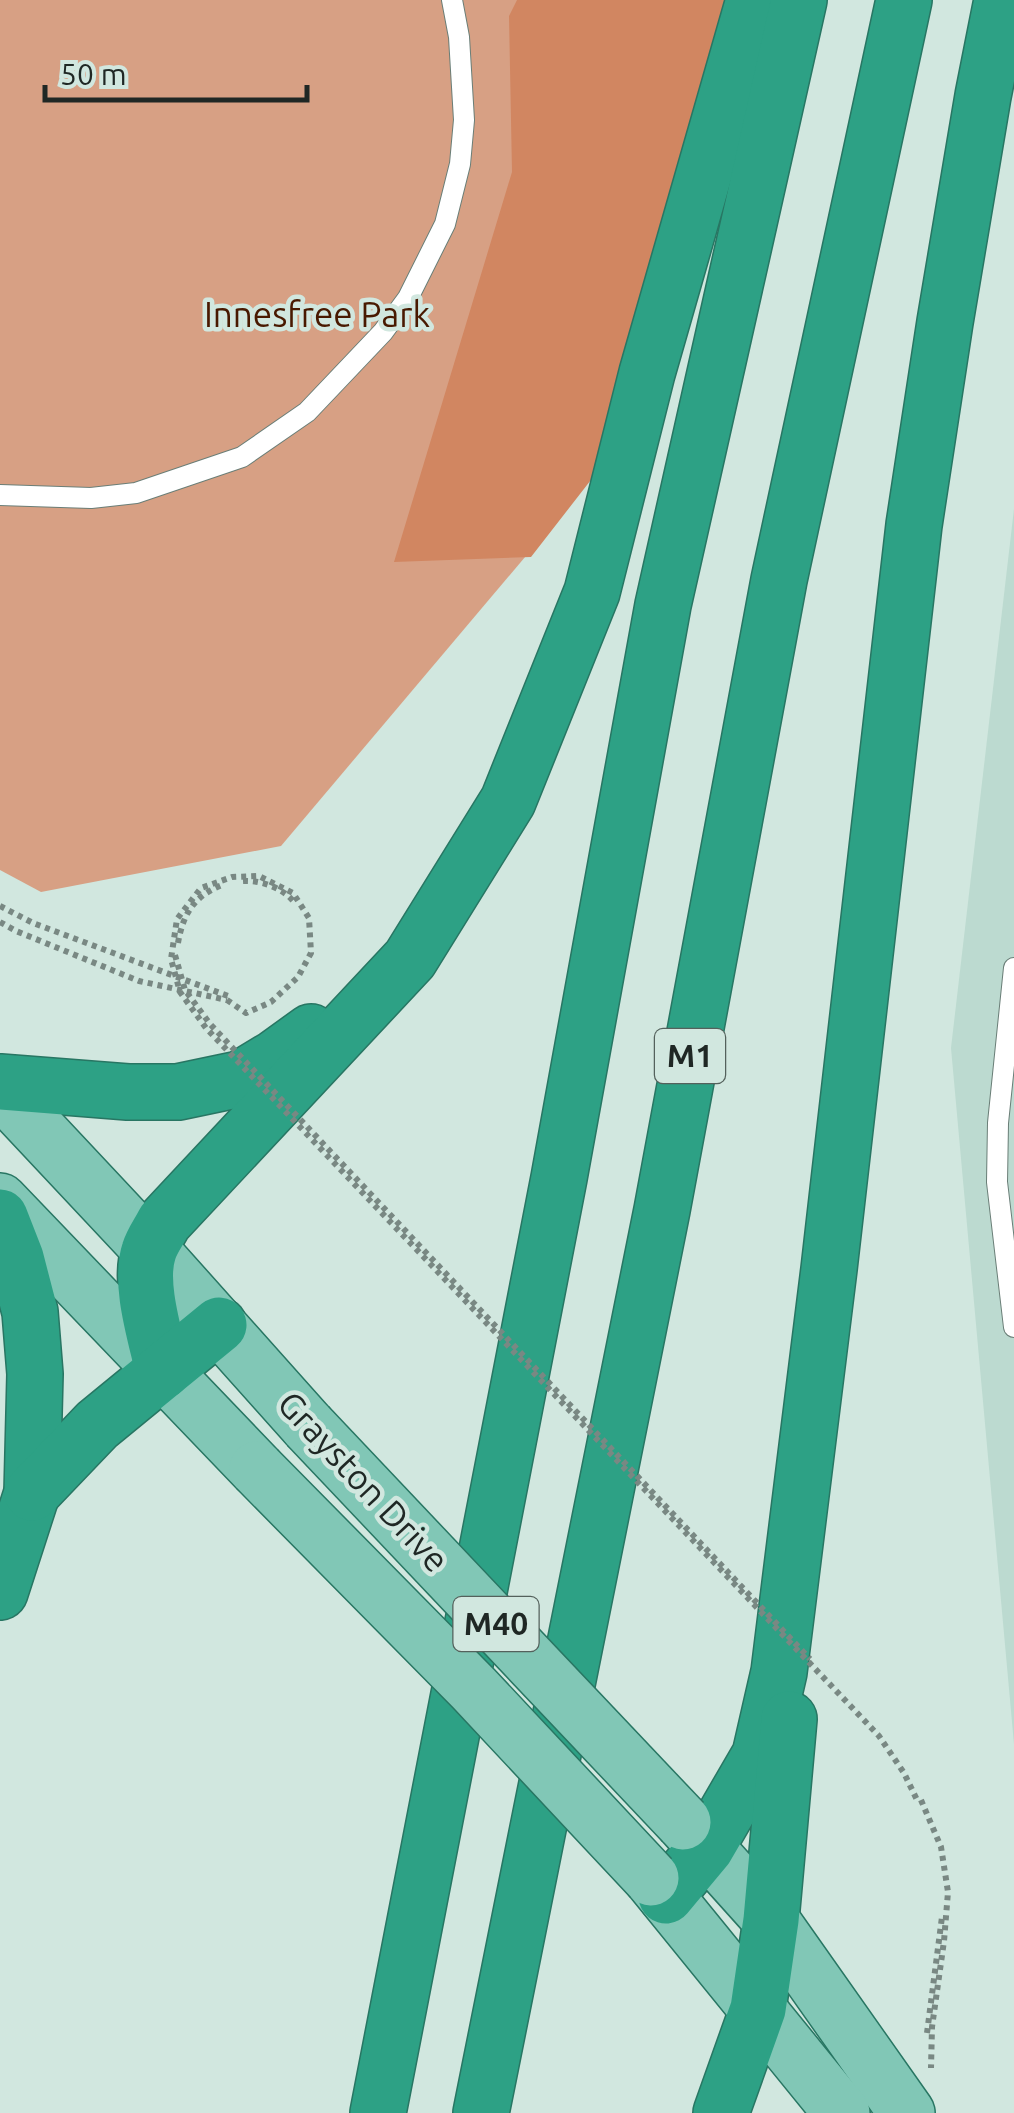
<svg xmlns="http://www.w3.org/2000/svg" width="1014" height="2113" font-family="Ubuntu,sans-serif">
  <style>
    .built { fill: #bcdad0 }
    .green { fill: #d7a084 }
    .forest { fill: #d18661 }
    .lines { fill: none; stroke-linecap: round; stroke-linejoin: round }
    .service-casing { stroke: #6a7e77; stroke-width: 22 }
    .primary-casing { stroke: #287663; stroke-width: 58 }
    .motorway-casing { stroke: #287663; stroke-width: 58 }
    .path { stroke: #798883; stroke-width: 6; stroke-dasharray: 5 5; stroke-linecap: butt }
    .service { stroke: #fff; stroke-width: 20 }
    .primary { stroke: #81c7b6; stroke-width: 55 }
    .motorway { stroke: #2da185; stroke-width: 55 }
    .primary-bridge-casing { stroke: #287663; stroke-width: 58; stroke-linecap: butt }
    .path-bridge { stroke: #798883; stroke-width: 6; stroke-dasharray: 5 5; stroke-linecap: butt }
    .primary-bridge { stroke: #81c7b6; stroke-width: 55 }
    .labels { text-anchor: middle; stroke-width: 9; stroke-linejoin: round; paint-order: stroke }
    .shield { fill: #d1e7df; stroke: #54615c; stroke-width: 2.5 }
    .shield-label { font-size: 32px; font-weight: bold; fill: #1f2724 }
    .park-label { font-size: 35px; fill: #481900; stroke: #d1e7df }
    .street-label { font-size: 35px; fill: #1f2724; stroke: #d1e7df }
  </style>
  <rect width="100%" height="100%" fill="#d1e7df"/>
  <!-- built -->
  <path class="built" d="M 1014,509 L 1014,1744 L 951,1048 Z"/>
  <!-- green -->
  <path class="green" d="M 0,0 L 728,0 L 601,467 L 281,846 L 41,892 L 0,870 Z"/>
  <!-- forest -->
  <path class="forest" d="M 517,0 L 728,0 L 601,467 L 531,557 L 394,562 L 512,172 L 509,16 Z"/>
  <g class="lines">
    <!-- service casing -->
    <g class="service-casing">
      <g id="service">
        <path d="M 0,495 L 91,498 L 136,493 L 242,457 L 307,412 L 383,332 L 408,298 L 445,224 L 460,164 L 464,120 L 459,37 L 452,0"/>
        <path d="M 1014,968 L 998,1123 L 997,1182 L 1014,1327"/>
      </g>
    </g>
    <!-- primary casing -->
    <g class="primary-casing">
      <g id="primary">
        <path d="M 0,1089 L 149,1248 L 308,1426"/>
        <path d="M 0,1201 L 257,1469"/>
        <path d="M 683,1822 L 771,1920 L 907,2113"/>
        <path d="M 651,1878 L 842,2113"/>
      </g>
    </g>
    <!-- motorway casing -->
    <g class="motorway-casing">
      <g id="motorway">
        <path d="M 0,1082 L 128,1092 L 178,1092 L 240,1079 L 275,1058 L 311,1032"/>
        <path d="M 0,1217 L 16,1258 L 30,1312 L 35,1374 L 32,1493 L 0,1592"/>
        <path d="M 163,1371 C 156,1338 138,1284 149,1251 C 152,1241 159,1232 164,1222 L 410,959 L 508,801 L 592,592 L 647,373 L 754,0"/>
        <path d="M 32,1493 L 97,1425 L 219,1325"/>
        <path d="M 666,1896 L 706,1848 L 760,1755 L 779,1672 L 829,1269 L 914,525 L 945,322 L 983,96 L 1002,0"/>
        <path d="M 378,2113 L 559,1178 L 663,605 L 799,0"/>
        <path d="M 481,2113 L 662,1210 L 779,580 L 904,0"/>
        <path d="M 721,2113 L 758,2009 L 771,1920 L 789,1719"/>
      </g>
    </g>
    <!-- path -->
    <g class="path">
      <path d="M 0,906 L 33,923 L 228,996"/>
      <path d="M 0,922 L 16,931 L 139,981 L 227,1000"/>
      <path d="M 921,1800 L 941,1847 L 948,1892 L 944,1941 L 932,2027 L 931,2068"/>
      <path d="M 927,2033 L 942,1917"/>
    </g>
    <!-- service -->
    <use href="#service" class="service"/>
    <!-- primary -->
    <use href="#primary" class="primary"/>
    <!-- motorway -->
    <use href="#motorway" class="motorway"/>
    <!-- primary-bridge casing -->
    <g class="primary-bridge-casing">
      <g id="primary-bridge">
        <path d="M 308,1426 L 683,1822"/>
        <path d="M 257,1469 L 474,1689 L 651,1878"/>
      </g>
    </g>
    <!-- path-bridge -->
    <g class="path-bridge">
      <path d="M 243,881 C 261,880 283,888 294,902"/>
      <path d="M 178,943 C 183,914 194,896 222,885"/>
      <path d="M 175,955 L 185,990 L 210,1024 L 810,1659"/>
      <path d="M 227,1000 L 246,1013 L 271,1002 L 298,977 L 311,953 L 309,918 L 293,893 L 259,876 L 232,877 L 201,888 L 177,919 L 171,959 L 180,992 L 206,1028 L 879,1736 L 904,1773 L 918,1802"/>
    </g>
    <!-- primary-bridge -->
    <use href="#primary-bridge" class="primary-bridge"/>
  </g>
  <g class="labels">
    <!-- shield labels -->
    <g class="shield">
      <rect x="655" y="1029" width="70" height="54" rx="8"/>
      <rect x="453.5" y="1597" width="85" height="54" rx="8"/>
    </g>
    <g class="shield-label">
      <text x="690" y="1067">M1</text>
      <text x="496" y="1635">M40</text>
    </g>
    <!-- park labels -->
    <g class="park-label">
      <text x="317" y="327">Innesfree Park</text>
    </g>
    <!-- street labels -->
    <g class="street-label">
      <text transform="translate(363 1482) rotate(47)" y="12">Grayston Drive</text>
    </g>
  </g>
  <!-- scale -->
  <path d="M45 85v15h262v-15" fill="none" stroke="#1f2724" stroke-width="5"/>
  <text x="60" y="85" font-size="30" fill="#1f2724" stroke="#d1e7df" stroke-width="8" paint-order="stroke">50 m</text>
</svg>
